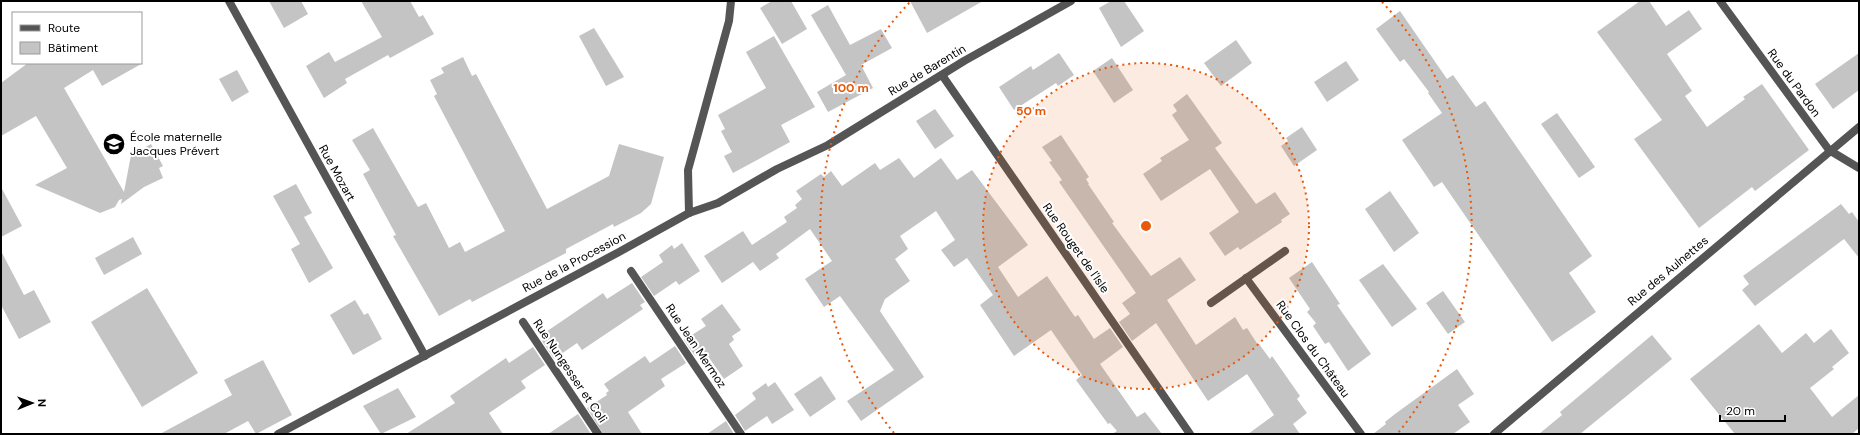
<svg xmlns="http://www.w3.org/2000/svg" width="1860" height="435" font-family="'DM Sans',sans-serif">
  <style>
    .building { fill: #c4c4c4 }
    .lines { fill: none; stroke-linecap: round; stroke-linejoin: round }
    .minor { stroke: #555; stroke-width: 8 }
    .ring { fill: none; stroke: #e8590c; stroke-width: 2; stroke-dasharray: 2 4 }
    .labels { text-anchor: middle; stroke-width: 4; stroke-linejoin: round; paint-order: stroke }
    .street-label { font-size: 12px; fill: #000; stroke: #fff }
    .poi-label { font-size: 12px; fill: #000; stroke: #fff; text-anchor: start }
    .centre { fill: #e8590c; stroke: #fff; stroke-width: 2 }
    .ring-label { font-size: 12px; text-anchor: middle; font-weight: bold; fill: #e8590c; stroke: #fff; stroke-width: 4; stroke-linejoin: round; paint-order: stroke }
  </style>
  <rect width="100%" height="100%" fill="#fff"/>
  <!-- building -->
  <g class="building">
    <path d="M 269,1 L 301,1 L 308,14 L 284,28 Z"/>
    <path d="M 361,1 L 410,1 L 419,17 L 423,15 L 434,34 L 390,58 L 388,55 L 345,79 L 347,83 L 324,98 L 306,66 L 329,52 L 335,62 L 382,37 Z"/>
    <path d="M 772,1 L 791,1 L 807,29 L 782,44 L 760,8 Z"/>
    <path d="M 910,1 L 983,1 L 927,33 Z"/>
    <path d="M 1111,1 L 1124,1 L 1144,31 L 1121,47 L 1099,8 Z"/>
    <path d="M 1640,1 L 1649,1 L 1666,26 L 1689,10 L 1702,29 L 1667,54 L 1692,91 L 1685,96 L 1707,127 L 1745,99 L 1743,97 L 1762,84 L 1809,150 L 1755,191 L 1752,187 L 1699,228 L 1634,139 L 1662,120 L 1597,32 Z"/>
    <path d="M 828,5 L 850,45 L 881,29 L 892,48 L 861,65 L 873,88 L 828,112 L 817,92 L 846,75 L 811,15 Z"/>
    <path d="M 1400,11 L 1447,79 L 1453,75 L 1476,107 L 1485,101 L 1592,256 L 1569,273 L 1596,312 L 1552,342 L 1442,182 L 1434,187 L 1402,140 L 1442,113 L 1428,93 L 1429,92 L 1404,59 L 1400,62 L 1376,29 Z"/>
    <path d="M 594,28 L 624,77 L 606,86 L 579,36 Z"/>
    <path d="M 774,36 L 815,107 L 781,125 L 790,142 L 733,173 L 724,156 L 732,152 L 721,131 L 725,129 L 718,115 L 766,88 L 746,52 Z"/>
    <path d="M 1236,40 L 1252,63 L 1221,86 L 1204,63 Z"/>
    <path d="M 1059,53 L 1074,75 L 1058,86 L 1056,83 L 1014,110 L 999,87 L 1031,66 L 1033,70 Z"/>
    <path d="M 1859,53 L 1859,90 L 1833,109 L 1815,84 Z"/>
    <path d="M 463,57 L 472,76 L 476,74 L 547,209 L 609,176 L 619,144 L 664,157 L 651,204 L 641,213 L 614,227 L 613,224 L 566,249 L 566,253 L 472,302 L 470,299 L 439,316 L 393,236 L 396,235 L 363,174 L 370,170 L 352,140 L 373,128 L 418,207 L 426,203 L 449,248 L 460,242 L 465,252 L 505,231 L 434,96 L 437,94 L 430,80 L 444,73 L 441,68 Z"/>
    <path d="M 1112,58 L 1133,90 L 1114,103 L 1093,71 Z"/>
    <path d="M 1346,61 L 1359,80 L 1327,102 L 1314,82 Z"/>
    <path d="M 28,63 L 143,63 L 102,86 L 93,70 L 64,88 L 124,192 L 131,155 L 151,144 L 163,166 L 159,168 L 163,178 L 144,187 L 121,204 L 122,199 L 119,200 L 115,207 L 100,213 L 35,185 L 67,168 L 36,116 L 1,136 L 1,83 Z"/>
    <path d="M 237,70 L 249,92 L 232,102 L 219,79 Z"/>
    <path d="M 1187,94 L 1222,143 L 1215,148 L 1256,204 L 1275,192 L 1290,214 L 1281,220 L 1282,222 L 1240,250 L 1238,247 L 1225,256 L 1209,233 L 1239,212 L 1210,169 L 1161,201 L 1143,174 L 1162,161 L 1160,158 L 1189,140 L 1172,115 L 1177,111 L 1173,105 Z"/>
    <path d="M 935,109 L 954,136 L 935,149 L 916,121 Z"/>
    <path d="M 1557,113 L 1595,167 L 1579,178 L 1541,124 Z"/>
    <path d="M 1302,127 L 1317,150 L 1294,166 L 1281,146 L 1288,141 L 1286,138 Z"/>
    <path d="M 1061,135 L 1089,177 L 1086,179 L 1089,184 L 1088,184 L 1114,222 L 1112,223 L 1151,276 L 1180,257 L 1196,280 L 1167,300 L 1196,345 L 1235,317 L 1243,330 L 1247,328 L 1258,345 L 1259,344 L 1270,359 L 1272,356 L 1300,396 L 1297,399 L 1307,413 L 1293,424 L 1300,434 L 1248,434 L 1274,415 L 1247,374 L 1208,401 L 1156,323 L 1132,341 L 1119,322 L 1130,314 L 1122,303 L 1136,293 L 1059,182 L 1062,180 L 1049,162 L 1052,161 L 1042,147 Z"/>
    <path d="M 899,158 L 914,178 L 941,158 L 957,180 L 972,170 L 1028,245 L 998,267 L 1018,297 L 1047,276 L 1075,317 L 1078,315 L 1094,339 L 1110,328 L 1123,347 L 1100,364 L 1137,417 L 1145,412 L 1162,434 L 1112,434 L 1117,431 L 1110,423 L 1108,424 L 1076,380 L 1082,375 L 1051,330 L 1014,356 L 980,305 L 993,295 L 967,258 L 954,267 L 941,250 L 955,240 L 936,211 L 900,236 L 908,249 L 895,259 L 910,281 L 885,299 L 880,311 L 924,377 L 861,421 L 847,401 L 894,370 L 840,296 L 824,307 L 805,279 L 832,261 L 810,229 L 776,254 L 779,258 L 760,271 L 753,262 L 722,283 L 704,256 L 743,231 L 752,245 L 787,222 L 784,217 L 797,208 L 795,205 L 802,199 L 796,191 L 821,174 L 824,177 L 831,171 L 842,186 L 875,163 L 880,170 Z"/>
    <path d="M 296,184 L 312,213 L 304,217 L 333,268 L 309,283 L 291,249 L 300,244 L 273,196 Z"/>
    <path d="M 1,187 L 22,226 L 1,237 Z"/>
    <path d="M 1390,191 L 1419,233 L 1394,252 L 1365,209 Z"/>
    <path d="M 1841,204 L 1849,214 L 1852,212 L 1859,222 L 1859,258 L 1844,239 L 1755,306 L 1742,290 L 1749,284 L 1743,276 Z"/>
    <path d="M 133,237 L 142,254 L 104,275 L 95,258 Z"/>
    <path d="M 682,243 L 700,271 L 679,285 L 676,281 L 654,296 L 641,277 L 663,262 L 659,255 L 672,245 L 674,249 Z"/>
    <path d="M 1,251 L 24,295 L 34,290 L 51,322 L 19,339 L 1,305 Z"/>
    <path d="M 1312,262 L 1340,304 L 1337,305 L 1371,354 L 1348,371 L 1329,342 L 1325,344 L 1313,326 L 1316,323 L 1307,312 L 1310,309 L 1289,278 Z"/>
    <path d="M 1383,264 L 1417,309 L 1392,327 L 1359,280 Z"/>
    <path d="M 632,283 L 645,302 L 640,305 L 643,309 L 582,350 L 577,343 L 554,359 L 542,341 L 546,338 L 543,334 L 603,293 L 607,299 Z"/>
    <path d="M 147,288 L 198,373 L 142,407 L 91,322 Z"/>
    <path d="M 1443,291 L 1465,322 L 1448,334 L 1426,303 Z"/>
    <path d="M 355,300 L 364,315 L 368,313 L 382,339 L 353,355 L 330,315 Z"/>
    <path d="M 722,304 L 741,330 L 732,336 L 734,340 L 729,344 L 743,366 L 724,379 L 705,352 L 699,357 L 697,355 L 695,356 L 684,340 L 706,326 L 701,319 Z"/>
    <path d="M 1759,324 L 1782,353 L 1806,333 L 1814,343 L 1831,329 L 1849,353 L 1832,367 L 1834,369 L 1810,388 L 1832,417 L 1859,395 L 1859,428 L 1852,434 L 1735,434 L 1690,379 Z"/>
    <path d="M 1652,335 L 1672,359 L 1580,434 L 1539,434 L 1562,415 L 1560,412 Z"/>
    <path d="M 675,346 L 686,363 L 661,379 L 665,386 L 628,412 L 642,434 L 603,434 L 587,408 L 607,395 L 606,393 L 609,391 L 604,384 L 645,356 L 650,363 Z"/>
    <path d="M 533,347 L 545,365 L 521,381 L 526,388 L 489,413 L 503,434 L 406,434 L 455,403 L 450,396 L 506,358 L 509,363 Z"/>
    <path d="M 263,360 L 292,415 L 256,434 L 248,421 L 224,434 L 160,434 L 232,395 L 224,380 Z"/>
    <path d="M 1457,369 L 1474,394 L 1458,405 L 1470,422 L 1453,434 L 1373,434 L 1386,424 L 1385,422 L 1395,414 Z"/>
    <path d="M 821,376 L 836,399 L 810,417 L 794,394 Z"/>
    <path d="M 775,382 L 794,410 L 772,424 L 767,416 L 745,431 L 735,415 L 756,399 L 752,393 L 766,383 L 768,387 Z"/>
    <path d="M 398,388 L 416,417 L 381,434 L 363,406 Z"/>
    <path d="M 578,414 L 591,434 L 548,434 Z"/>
    <path d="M 726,421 L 734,434 L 707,434 Z"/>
  </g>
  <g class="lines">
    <!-- minor -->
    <g class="minor">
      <path d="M 229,1 L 425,356"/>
      <path d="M 1720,1 L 1829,150 L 1859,168"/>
      <path d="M 942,75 L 1190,434"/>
      <path d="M 689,213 L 688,170 L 729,21 L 731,1"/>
      <path d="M 631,271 L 741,434"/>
      <path d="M 1246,278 L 1361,434"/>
      <path d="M 1211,303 L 1285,251"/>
      <path d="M 523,322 L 598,434"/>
      <path d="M 278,434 L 619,252 L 689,213 L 718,203 L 777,169 L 828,145 L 964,61 L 1071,1"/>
      <path d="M 1494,434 L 1859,127"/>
    </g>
  </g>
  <!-- distance rings -->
  <circle cx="1146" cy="226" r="163" fill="#e8590c" fill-opacity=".12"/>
  <g class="ring">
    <circle cx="1146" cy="226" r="163"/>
    <path d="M894 433A326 326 0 0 1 910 2M1382 2A326 326 0 0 1 1398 433"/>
  </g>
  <!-- icons -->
  <defs>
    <g id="school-disc" transform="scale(1.15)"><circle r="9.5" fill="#000" stroke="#fff"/><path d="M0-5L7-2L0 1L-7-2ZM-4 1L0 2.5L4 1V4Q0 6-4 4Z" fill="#fff"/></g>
  </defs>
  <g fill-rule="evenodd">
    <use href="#school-disc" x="114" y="144"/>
  </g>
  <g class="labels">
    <!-- street labels -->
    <g class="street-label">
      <text transform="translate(927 70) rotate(-31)" y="4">Rue de Barentin</text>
      <text transform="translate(1794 83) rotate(54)" y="4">Rue du Pardon</text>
      <text transform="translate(337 173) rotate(61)" y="4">Rue Mozart</text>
      <text transform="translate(1076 248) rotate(55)" y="4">Rue Rouget de l'Isle</text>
      <text transform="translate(574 262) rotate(-28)" y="4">Rue de la Procession</text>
      <text transform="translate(1668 271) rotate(-40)" y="4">Rue des Aulnettes</text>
      <text transform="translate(696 346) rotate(56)" y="4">Rue Jean Mermoz</text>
      <text transform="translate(1313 349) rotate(54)" y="4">Rue Clos du Château</text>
      <text transform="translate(570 371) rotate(56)" y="4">Rue Nungesser et Coli</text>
    </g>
    <!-- poi labels -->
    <g class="poi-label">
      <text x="130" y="141">École maternelle<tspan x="130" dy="14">Jacques Prévert</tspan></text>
    </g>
  </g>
  <circle cx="1146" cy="226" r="6" class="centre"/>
  <g class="ring-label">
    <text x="851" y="92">100 m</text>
    <text x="1031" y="115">50 m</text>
  </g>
  <!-- border -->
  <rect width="1860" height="435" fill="none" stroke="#000000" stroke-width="4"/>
  <!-- legend -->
  <rect x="12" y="12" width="130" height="52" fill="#ffffff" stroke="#999999"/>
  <rect x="20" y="25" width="20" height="6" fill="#555555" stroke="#999999"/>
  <text x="48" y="32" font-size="12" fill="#000000">Route</text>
  <rect x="20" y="42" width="20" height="12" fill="#c4c4c4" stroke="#999999"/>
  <text x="48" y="52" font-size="12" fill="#000000">Bâtiment</text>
  <!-- north arrow -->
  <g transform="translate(32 403) rotate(89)" stroke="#ffffff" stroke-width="3" paint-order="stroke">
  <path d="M0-3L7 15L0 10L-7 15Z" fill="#000000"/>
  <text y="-6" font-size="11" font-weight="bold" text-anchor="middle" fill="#000000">N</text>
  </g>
  <!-- scale -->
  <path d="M1720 415v6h65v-6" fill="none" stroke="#000000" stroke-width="2"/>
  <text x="1726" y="415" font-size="12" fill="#000000" stroke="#ffffff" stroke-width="3" paint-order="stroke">20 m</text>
</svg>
